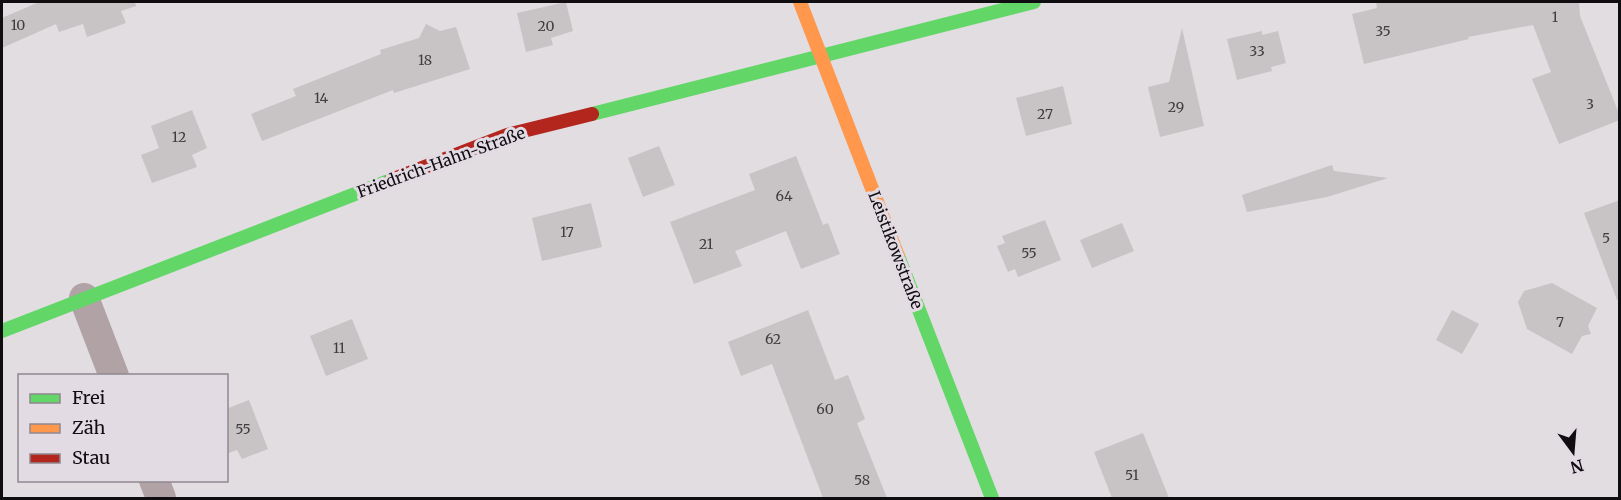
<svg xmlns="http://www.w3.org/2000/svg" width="1621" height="500" font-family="Merriweather,serif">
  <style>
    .building { fill: #c8c4c5 }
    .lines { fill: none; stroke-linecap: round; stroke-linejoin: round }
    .street { stroke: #b0a2a5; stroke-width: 30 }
    .fast { stroke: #63d668; stroke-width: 14 }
    .slow { stroke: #ff974d; stroke-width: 14 }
    .jam { stroke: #b3261e; stroke-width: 14 }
    .labels { text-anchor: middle; stroke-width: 6; stroke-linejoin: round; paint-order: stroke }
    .number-label { font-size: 14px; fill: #403d3f }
    .street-label { font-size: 16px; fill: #100d10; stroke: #e3dbe3 }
  </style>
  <rect width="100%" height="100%" fill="#e1dde1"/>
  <!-- building -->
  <g class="building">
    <path d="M 39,2 L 135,2 L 136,6 L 121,11 L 126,23 L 87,37 L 83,24 L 59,32 L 56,24 L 2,48 L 2,18 Z"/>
    <path d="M 566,2 L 573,31 L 551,38 L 553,45 L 526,52 L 517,13 Z"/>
    <path d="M 1376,2 L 1579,2 L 1580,16 L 1620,116 L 1620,120 L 1559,144 L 1532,79 L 1551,72 L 1533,25 L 1468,37 L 1469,39 L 1364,64 L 1352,14 L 1377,8 Z"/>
    <path d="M 426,24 L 440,31 L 456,27 L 470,69 L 394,93 L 393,90 L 262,141 L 251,114 L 296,96 L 293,89 L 381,54 L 380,50 L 419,38 Z"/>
    <path d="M 1182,28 L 1204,126 L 1160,137 L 1148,87 L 1169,82 Z"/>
    <path d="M 1262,31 L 1262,35 L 1278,31 L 1286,63 L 1271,67 L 1272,71 L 1237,80 L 1227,39 Z"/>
    <path d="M 1063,86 L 1072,124 L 1026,136 L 1016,98 Z"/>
    <path d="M 192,110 L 207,148 L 192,155 L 197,167 L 152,183 L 141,155 L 159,148 L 151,126 Z"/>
    <path d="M 659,146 L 675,185 L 643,197 L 628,158 Z"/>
    <path d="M 796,156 L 823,225 L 828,223 L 840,254 L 801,269 L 786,231 L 735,251 L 742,266 L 694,284 L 670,222 L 755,190 L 749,174 Z"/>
    <path d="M 1332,165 L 1334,171 L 1388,178 L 1327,197 L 1247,212 L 1242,195 Z"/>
    <path d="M 1620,200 L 1620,300 L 1617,300 L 1584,213 Z"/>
    <path d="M 591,203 L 602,247 L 542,261 L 532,218 Z"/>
    <path d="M 1045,220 L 1061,260 L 1018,277 L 1015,269 L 1008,272 L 997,246 L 1005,243 L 1002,236 Z"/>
    <path d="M 1122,223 L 1134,251 L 1092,268 L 1080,240 Z"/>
    <path d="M 1552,283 L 1597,308 L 1588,326 L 1591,334 L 1582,336 L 1572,354 L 1527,329 L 1518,302 L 1524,291 Z"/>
    <path d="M 808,310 L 835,380 L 848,375 L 865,419 L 857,423 L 887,498 L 823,498 L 772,364 L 741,376 L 728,342 Z"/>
    <path d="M 1452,310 L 1479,324 L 1462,354 L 1436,340 Z"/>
    <path d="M 352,319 L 368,359 L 326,376 L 310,336 Z"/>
    <path d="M 249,400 L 268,449 L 242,459 L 237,450 L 226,454 L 226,409 Z"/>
    <path d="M 1143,433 L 1169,498 L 1112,498 L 1094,452 Z"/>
  </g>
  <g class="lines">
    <!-- street -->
    <g class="street">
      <path d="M 84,298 L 114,376"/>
      <path d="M 154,480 L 161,498"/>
    </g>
    <!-- fast -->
    <g class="fast">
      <path d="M 592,114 L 1034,2"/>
      <path d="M 898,256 L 992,498"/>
      <path d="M 2,331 L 391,180"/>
    </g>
    <!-- slow -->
    <path class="slow" d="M 800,2 L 898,256"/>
    <!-- jam -->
    <path class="jam" d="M 391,180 L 507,135 L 592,114"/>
  </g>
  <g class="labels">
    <!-- number labels -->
    <g class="number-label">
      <text x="1555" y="22">1</text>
      <text x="18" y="30">10</text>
      <text x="546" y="31">20</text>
      <text x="1383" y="36">35</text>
      <text x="1257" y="56">33</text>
      <text x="425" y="65">18</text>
      <text x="321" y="103">14</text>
      <text x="1590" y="109">3</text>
      <text x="1176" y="112">29</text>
      <text x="1045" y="119">27</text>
      <text x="179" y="142">12</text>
      <text x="784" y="201">64</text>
      <text x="567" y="237">17</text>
      <text x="1606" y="243">5</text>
      <text x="706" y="249">21</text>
      <text x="1029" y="258">55</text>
      <text x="1560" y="327">7</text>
      <text x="773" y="344">62</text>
      <text x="339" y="353">11</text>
      <text x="825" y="414">60</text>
      <text x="243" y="434">55</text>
      <text x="1132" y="480">51</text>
      <text x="862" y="485">58</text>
    </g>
    <!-- street labels -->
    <g class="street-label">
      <text transform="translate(441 162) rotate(-20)" y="6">Friedrich-Hahn-Straße</text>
      <text transform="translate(896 250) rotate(69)" y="6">Leistikowstraße</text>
    </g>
  </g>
  <!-- border -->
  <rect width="1621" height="500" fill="none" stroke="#100d10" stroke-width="6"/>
  <!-- legend -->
  <rect x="18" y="374" width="210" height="108" fill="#e3dbe3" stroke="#8f898f" stroke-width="1.5"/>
  <rect x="30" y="394" width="30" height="9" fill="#63d668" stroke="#8f898f" stroke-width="1.5"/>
  <text x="72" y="404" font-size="18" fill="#100d10">Frei</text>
  <rect x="30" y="424" width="30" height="9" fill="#ff974d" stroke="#8f898f" stroke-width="1.5"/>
  <text x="72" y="434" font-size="18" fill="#100d10">Zäh</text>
  <rect x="30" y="454" width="30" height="9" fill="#b3261e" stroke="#8f898f" stroke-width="1.5"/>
  <text x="72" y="464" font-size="18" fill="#100d10">Stau</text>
  <!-- north arrow -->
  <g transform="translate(1573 452) rotate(164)" stroke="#e3dbe3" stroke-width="4.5" paint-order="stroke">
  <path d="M0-4.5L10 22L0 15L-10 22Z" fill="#100d10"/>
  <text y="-9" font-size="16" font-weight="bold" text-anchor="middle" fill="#100d10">N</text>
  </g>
</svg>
